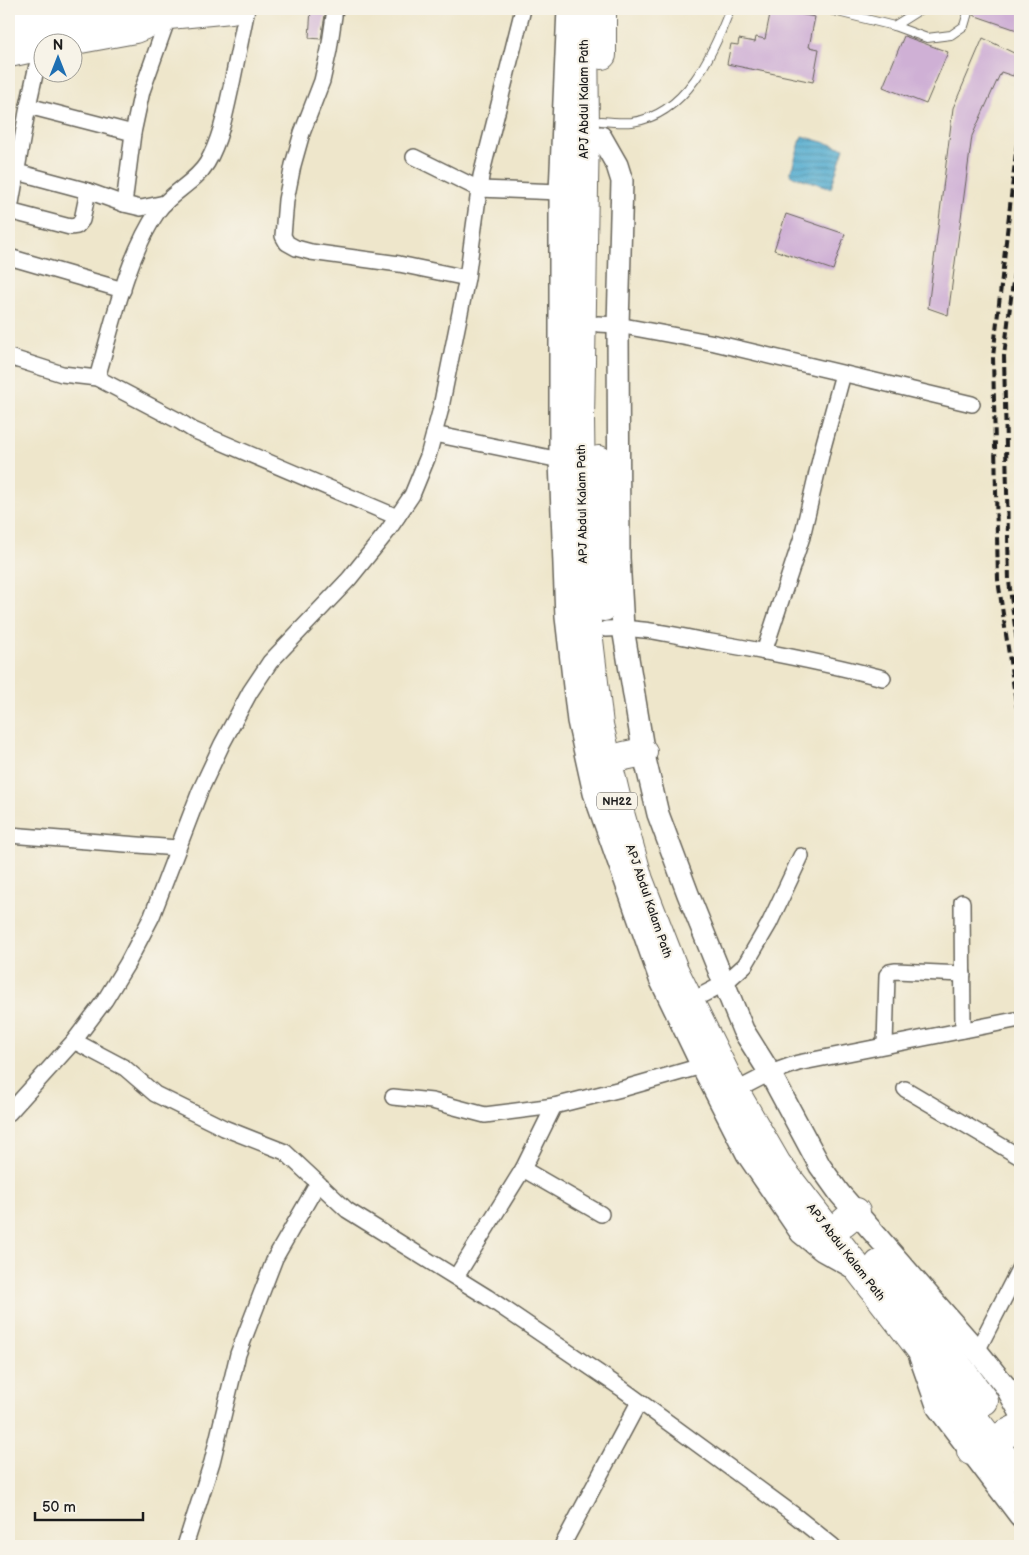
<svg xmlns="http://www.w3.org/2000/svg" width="1029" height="1555" font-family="'Balsamiq Sans',sans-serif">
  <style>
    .water { fill: url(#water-rules); stroke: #366476 }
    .building { fill: #cfb0d5 }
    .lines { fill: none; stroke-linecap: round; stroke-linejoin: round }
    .lane-casing { stroke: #666359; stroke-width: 10 }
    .street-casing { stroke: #666359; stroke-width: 18 }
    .secondary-casing { stroke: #666359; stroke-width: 24 }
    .primary-casing { stroke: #666359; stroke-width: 26 }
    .highway-casing { stroke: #666359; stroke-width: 30 }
    .lane { stroke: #fff; stroke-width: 8 }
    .street { stroke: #fff; stroke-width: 15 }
    .secondary { stroke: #fff; stroke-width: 21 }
    .primary { stroke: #fff; stroke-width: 24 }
    .highway { stroke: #fff; stroke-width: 28 }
    .rail { stroke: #1c1c1c; stroke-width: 4; stroke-dasharray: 8 4; stroke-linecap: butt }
    .labels { text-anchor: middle; stroke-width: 4.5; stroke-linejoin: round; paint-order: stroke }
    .shield { fill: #f7f3e8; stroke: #5e5c59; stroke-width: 1 }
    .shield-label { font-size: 11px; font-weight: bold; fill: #1c1c1c }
    .street-label { font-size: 12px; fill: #1c1c1c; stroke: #f7f3e8 }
  </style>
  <defs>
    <pattern id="water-rules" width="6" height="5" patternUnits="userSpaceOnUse" patternTransform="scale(1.25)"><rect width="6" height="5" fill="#51abcf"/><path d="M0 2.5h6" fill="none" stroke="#428aa7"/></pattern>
  </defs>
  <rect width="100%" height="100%" fill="#f7f3e8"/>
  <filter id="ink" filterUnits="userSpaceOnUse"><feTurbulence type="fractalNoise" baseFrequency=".02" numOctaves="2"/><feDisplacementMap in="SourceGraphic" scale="10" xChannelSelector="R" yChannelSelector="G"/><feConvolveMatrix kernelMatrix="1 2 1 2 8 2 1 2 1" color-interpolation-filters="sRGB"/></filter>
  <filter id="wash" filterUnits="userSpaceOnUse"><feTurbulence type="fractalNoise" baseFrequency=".0096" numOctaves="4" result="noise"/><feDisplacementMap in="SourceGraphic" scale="20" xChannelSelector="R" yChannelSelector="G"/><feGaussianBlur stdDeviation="1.12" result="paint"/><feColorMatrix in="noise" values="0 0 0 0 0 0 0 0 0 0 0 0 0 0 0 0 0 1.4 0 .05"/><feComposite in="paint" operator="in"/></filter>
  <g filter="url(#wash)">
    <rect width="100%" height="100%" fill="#eee6cb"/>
    <!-- water -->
    <path class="water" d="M 802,136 L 844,148 L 831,188 L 790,175 Z"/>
    <g id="blocks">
      <!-- building -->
      <g class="building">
        <path d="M 311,9 L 326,9 L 321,39 L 309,38 Z"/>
        <path d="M 771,9 L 815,17 L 809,47 L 819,49 L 813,82 L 727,64 L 731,44 L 738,45 L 739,39 L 755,42 L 756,37 L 765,39 Z"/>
        <path d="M 974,9 L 1020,9 L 1020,31 L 973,15 Z"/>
        <path d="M 904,36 L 948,52 L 926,104 L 883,87 Z"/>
        <path d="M 983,38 L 1020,56 L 1020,59 L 1013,76 L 1001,72 L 972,136 L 948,315 L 928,308 L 953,108 Z"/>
        <path d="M 786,214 L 845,234 L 833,270 L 774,250 Z"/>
      </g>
    </g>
  </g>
  <g filter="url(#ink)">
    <use href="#blocks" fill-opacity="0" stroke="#666359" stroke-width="1"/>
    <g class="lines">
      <!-- lane casing -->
      <g class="lane-casing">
        <g id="lane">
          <path d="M 826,9 L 894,26 L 927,38 L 951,35 L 964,26 L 969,9"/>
          <path d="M 894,26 L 921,9"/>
          <path d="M 601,121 C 611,122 622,123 632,122 C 686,115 713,54 730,9"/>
        </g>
      </g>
      <!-- street casing -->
      <g class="street-casing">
        <g id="street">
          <path d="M 335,9 L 329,50 L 322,81 L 302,133 L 293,165 L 286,200 L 283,236 L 287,243 L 296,248 L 311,252 L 399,264 L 467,278"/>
          <path d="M 28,106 L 133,133"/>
          <path d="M 414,157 L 479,189 L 560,192"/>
          <path d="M 17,172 L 88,191 L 124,204 L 141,208 L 165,203"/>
          <path d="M 124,204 L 133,133 L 142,91 L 169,15"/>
          <path d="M 9,211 L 70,227 L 77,226 L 82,220 L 88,191"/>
          <path d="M 9,215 L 28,106 L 41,47"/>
          <path d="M 9,257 L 123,290"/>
          <path d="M 598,324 L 618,325 L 715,343 L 972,404"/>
          <path d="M 9,357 L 62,374 L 97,378 L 179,421 L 193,430 L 397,517"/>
          <path d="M 97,378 C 113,324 126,258 158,211 C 171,192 195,183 207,163 C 221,139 226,110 232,83 C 237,59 242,34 247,9"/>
          <path d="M 434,434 L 560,460"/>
          <path d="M 606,629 C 642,626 677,636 711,642 C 769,652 826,663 883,678"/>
          <path d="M 764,652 L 802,537 L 823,447 L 843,374"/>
          <path d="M 9,835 L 177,848"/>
          <path d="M 962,902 L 963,1030"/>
          <path d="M 704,994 L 725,983 L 745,965 L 769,924 L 801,856"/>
          <path d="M 74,1041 L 125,1068 L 155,1094 L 224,1128 L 285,1152 L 347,1210 L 487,1297 L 621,1388 L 793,1514 L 833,1546"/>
          <path d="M 885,1045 L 887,975 L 890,972 L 896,971 L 963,974"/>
          <path d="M 905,1089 L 1020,1157"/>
          <path d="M 735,1091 L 770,1073 L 798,1063 L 1020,1019"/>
          <path d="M 393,1097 L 432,1101 L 485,1115 L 554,1106"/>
          <path d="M 9,1113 L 74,1041 L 105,1000 L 127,964 L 152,916 L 200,791 L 222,744 L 250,692 L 270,662 L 349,579 L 387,532 L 412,495 L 428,456 L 440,412 L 467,278 L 481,176 L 523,9"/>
          <path d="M 523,1169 L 601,1214"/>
          <path d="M 456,1277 L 523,1169 L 554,1106 L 625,1088 L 712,1063"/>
          <path d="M 977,1351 L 1020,1267"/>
          <path d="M 185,1546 L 212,1462 L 238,1354 L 275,1258 L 318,1183"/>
          <path d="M 562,1546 L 639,1402"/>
        </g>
      </g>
      <!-- secondary casing -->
      <g class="secondary-casing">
        <g id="secondary">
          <path d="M 568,9 L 560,192 L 560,460 L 566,617 L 578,721 L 594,793 L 660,979 L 702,1066 L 747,1154 L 801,1233 L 822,1250 L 854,1268"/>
          <path d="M 601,137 L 617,165 L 622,181 L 618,325 L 619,558 L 623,628 L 644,755 L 658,814 L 688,894 L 743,1030 L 770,1073 L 820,1166 L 840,1194 L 977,1351 L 1006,1387 L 1020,1412"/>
          <path d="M 920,1357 L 938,1408 L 1020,1516"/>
        </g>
      </g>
      <!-- primary casing -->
      <g class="primary-casing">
        <path id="primary" d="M 9,36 L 126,13 L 153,9"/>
      </g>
      <!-- highway casing -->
      <g class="highway-casing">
        <g id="highway">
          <path d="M 582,9 L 584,30 L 585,129 L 580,419 L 582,559 L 587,623 L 599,725 L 620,813 L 639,880 L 674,970 L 730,1083 L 777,1164 L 1020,1478"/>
          <path d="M 9,18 L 54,9"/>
          <path d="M 64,42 L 135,29 L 169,15 L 231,9"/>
          <path d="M 9,53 L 42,46"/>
          <path d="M 602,55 L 602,9"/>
          <path d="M 599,460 L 604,607"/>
          <path d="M 624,756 L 643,752"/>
          <path d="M 844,1222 L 856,1212"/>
          <path d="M 879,1264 L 923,1318 L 984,1401"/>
          <path d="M 971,1451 L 1020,1427"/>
        </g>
      </g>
      <!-- lane -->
      <use href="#lane" class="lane"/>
      <!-- street -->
      <use href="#street" class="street"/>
      <!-- secondary -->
      <use href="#secondary" class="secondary"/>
      <!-- primary -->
      <use href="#primary" class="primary"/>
      <!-- highway -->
      <use href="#highway" class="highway"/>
      <!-- rail -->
      <g class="rail">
        <path d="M 1020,131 L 1017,144 L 993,357 L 998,580 L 1020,729"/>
        <path d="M 1020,224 L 1004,356 L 1009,581 L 1020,665"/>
      </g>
    </g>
  </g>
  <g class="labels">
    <!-- shield labels -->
    <rect class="shield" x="597" y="792.5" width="40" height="17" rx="4"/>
    <g class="shield-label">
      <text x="617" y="805">NH22</text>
    </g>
    <!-- street labels -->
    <g class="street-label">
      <text transform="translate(584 99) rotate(-90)" y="4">APJ Abdul Kalam Path</text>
      <text transform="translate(582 504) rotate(-91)" y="4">APJ Abdul Kalam Path</text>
      <text transform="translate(649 901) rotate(71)" y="4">APJ Abdul Kalam Path</text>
      <text transform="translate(846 1252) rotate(52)" y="4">APJ Abdul Kalam Path</text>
    </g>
  </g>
  <!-- margin -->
  <rect width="1029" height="1555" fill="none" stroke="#f7f3e8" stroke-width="30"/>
  <!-- north arrow -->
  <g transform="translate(58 58)"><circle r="24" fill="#f7f3e8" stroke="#9f9d96"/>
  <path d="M0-4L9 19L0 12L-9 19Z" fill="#1f6fb2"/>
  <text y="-8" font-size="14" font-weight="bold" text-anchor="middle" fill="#1c1c1c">N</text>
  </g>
  <!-- scale -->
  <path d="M35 1512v8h108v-8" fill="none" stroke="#1c1c1c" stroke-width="2.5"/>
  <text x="42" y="1512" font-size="15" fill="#1c1c1c" stroke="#f7f3e8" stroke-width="4" paint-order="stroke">50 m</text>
</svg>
